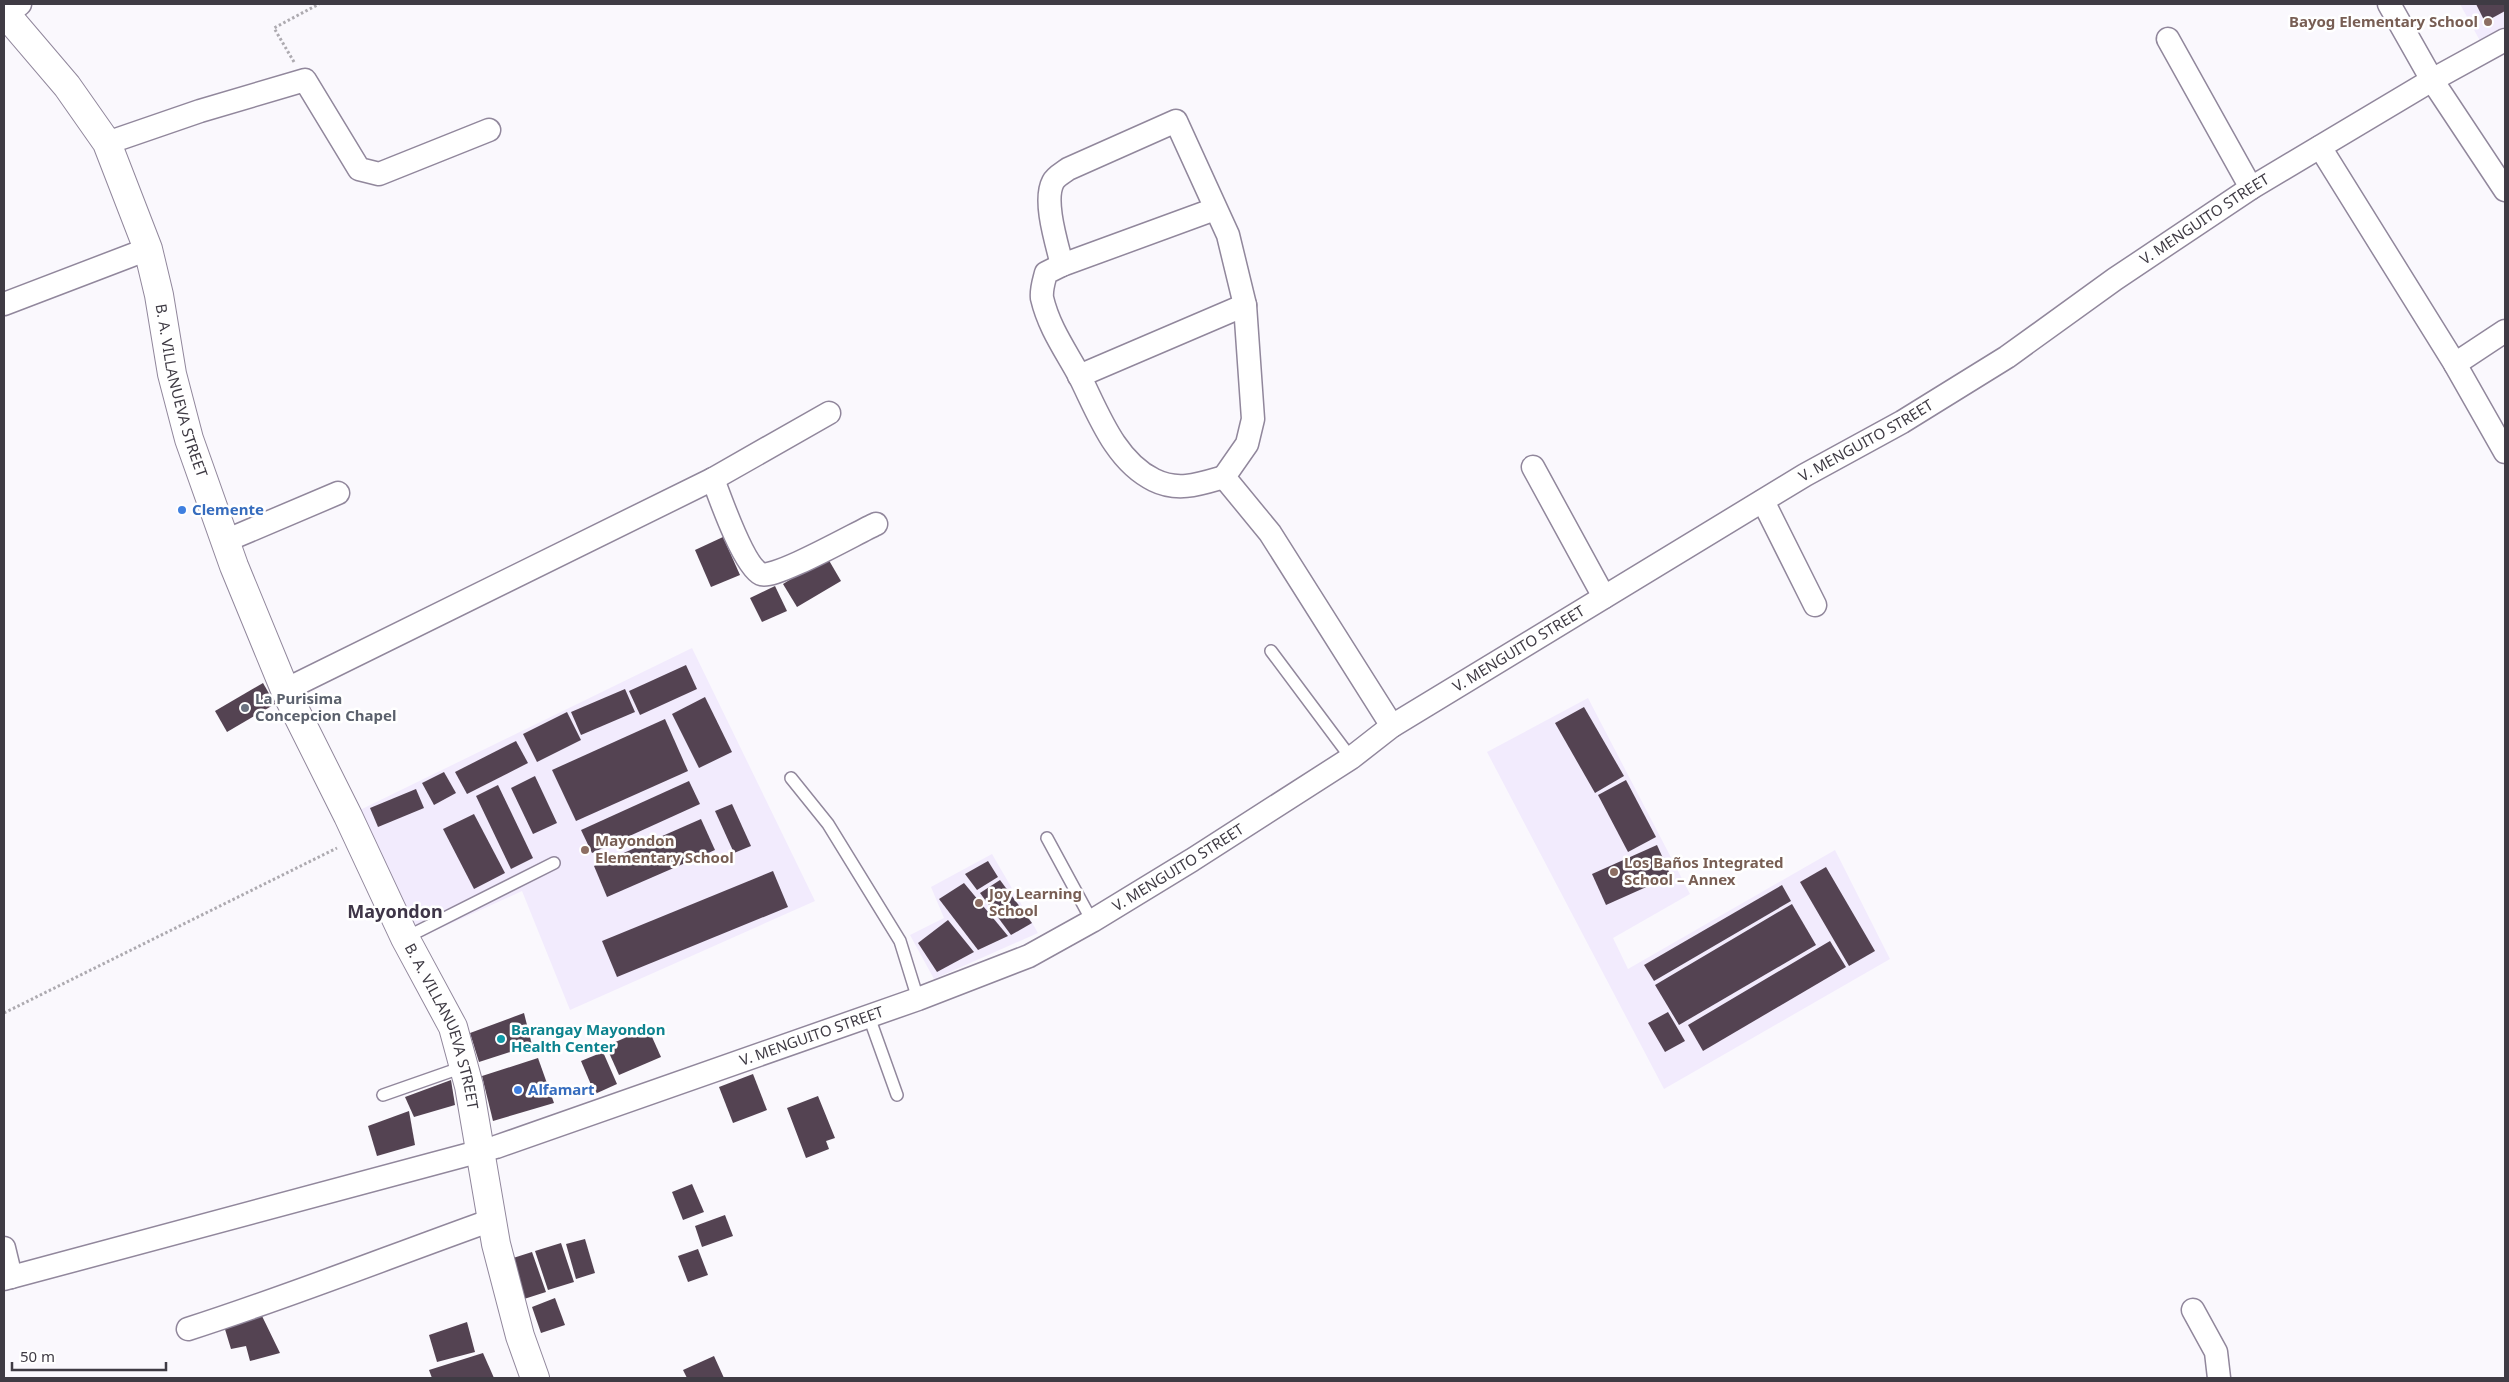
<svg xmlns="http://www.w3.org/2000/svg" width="2509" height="1382" font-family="'Noto Sans',sans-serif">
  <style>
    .education { fill: #f2ebfd }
    .building { fill: #544352 }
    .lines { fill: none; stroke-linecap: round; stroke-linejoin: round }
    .lane-casing { stroke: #91879c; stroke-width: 14 }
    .street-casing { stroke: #91879c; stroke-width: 25 }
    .secondary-casing { stroke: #91879c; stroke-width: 30 }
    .path { stroke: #adaab0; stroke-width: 3; stroke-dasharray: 2.5 2.5; stroke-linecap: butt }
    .lane { stroke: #fff; stroke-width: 11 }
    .street { stroke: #fff; stroke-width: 22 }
    .secondary { stroke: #fff; stroke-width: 28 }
    .education-dot { fill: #8d6e63; stroke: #fff; stroke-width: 2 }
    .shop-dot { fill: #3f7fe0; stroke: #fff; stroke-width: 2 }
    .worship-dot { fill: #6b7280; stroke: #fff; stroke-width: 2 }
    .culture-dot { fill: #0f9aa8; stroke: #fff; stroke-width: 2 }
    .labels { text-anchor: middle; stroke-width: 5; stroke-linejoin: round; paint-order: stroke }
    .education-label { font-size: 15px; font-weight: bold; fill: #785e54; stroke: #fff; text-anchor: start }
    .street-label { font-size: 15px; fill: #3f3b44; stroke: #fff }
    .shop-label { font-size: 15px; font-weight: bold; fill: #366cbe; stroke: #fff; text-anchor: start }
    .worship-label { font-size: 15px; font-weight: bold; fill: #5b616d; stroke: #fff; text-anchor: start }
    .culture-label { font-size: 15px; font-weight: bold; fill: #0d838f; stroke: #fff; text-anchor: start }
    .quarter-label { font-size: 18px; font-weight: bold; fill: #3e3547; stroke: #fff }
  </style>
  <rect width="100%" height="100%" fill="#faf8fd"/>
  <!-- education -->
  <g class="education">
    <path d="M 2460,4 L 2505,4 L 2505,40 L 2485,50 Z"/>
    <path d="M 692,648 L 815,901 L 570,1010 L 522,891 L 419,938 L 360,810 Z"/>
    <path d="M 1588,698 L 1690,894 L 1613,938 L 1628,969 L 1835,850 L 1890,959 L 1664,1089 L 1487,752 Z"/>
    <path d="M 992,854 L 1038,933 L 934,979 L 910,935 L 944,918 L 931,887 Z"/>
  </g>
  <!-- building -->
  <g class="building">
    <path d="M 2476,4 L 2505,4 L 2505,11 L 2485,22 Z"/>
    <path d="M 723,537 L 740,575 L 711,587 L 695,550 Z"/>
    <path d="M 827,557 L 841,581 L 797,607 L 783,584 Z"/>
    <path d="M 775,586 L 787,611 L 762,622 L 750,598 Z"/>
    <path d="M 686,665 L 697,689 L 640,715 L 629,691 Z"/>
    <path d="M 263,683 L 275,704 L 227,732 L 215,711 Z"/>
    <path d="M 625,689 L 635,712 L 581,735 L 571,712 Z"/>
    <path d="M 705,697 L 732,752 L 699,768 L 672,714 Z"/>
    <path d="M 1584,707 L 1624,776 L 1595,793 L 1555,723 Z"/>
    <path d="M 567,712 L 581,740 L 537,762 L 523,734 Z"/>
    <path d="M 665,719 L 688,771 L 576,821 L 552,770 Z"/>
    <path d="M 516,741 L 528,763 L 467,794 L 455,772 Z"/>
    <path d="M 444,772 L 456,793 L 434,805 L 422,783 Z"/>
    <path d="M 535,776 L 557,823 L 533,834 L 511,788 Z"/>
    <path d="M 1626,780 L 1656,837 L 1628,852 L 1598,795 Z"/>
    <path d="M 689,781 L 700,804 L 592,853 L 581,830 Z"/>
    <path d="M 498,785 L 533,858 L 511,869 L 476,796 Z"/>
    <path d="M 416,789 L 424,808 L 378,827 L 370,808 Z"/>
    <path d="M 732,804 L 751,846 L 734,853 L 715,811 Z"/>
    <path d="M 474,814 L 505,873 L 474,889 L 443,829 Z"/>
    <path d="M 701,819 L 715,850 L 607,897 L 594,866 Z"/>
    <path d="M 1657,845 L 1671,876 L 1606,905 L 1592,874 Z"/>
    <path d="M 988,861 L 998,877 L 977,890 L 965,874 Z"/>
    <path d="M 1826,867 L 1875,951 L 1849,966 L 1800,882 Z"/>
    <path d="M 773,871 L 788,907 L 617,977 L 602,941 Z"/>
    <path d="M 1000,880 L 1032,923 L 1011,935 L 980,893 Z"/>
    <path d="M 964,883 L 1008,936 L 978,950 L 939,899 Z"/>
    <path d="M 1782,885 L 1791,901 L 1654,981 L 1644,965 Z"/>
    <path d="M 1792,904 L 1816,945 L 1679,1025 L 1655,985 Z"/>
    <path d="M 948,920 L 974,952 L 937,972 L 918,943 Z"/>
    <path d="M 1830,941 L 1846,967 L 1703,1051 L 1688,1025 Z"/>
    <path d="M 1668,1012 L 1685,1041 L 1665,1052 L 1648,1023 Z"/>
    <path d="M 524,1013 L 532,1045 L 479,1062 L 470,1033 Z"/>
    <path d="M 648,1028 L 661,1057 L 619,1075 L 606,1046 Z"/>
    <path d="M 603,1052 L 617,1084 L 595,1094 L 581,1061 Z"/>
    <path d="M 538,1058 L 554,1103 L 493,1121 L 482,1076 Z"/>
    <path d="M 753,1074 L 767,1110 L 733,1123 L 719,1087 Z"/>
    <path d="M 451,1080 L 455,1105 L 414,1117 L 405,1097 Z"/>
    <path d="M 818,1096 L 835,1138 L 826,1141 L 829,1149 L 806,1158 L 787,1108 Z"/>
    <path d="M 409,1111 L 415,1145 L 377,1156 L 368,1126 Z"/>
    <path d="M 692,1184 L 704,1212 L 683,1220 L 672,1192 Z"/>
    <path d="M 725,1215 L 733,1236 L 702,1247 L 695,1226 Z"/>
    <path d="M 585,1239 L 595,1273 L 576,1279 L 566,1244 Z"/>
    <path d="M 561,1243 L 574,1282 L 548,1290 L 535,1251 Z"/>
    <path d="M 698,1249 L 708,1275 L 688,1282 L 678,1256 Z"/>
    <path d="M 532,1252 L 546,1292 L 524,1299 L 510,1259 Z"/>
    <path d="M 555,1298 L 565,1325 L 541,1333 L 532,1307 Z"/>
    <path d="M 262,1316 L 280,1353 L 250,1361 L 246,1346 L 231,1349 L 224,1326 Z"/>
    <path d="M 467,1322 L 475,1352 L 437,1362 L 429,1335 Z"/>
    <path d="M 483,1353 L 494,1378 L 432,1378 L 429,1370 Z"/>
    <path d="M 714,1356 L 724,1378 L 687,1378 L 683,1370 Z"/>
  </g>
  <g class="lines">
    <!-- lane casing -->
    <g class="lane-casing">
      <g id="lane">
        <path d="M 1271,651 L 1351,758"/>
        <path d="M 791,778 L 828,824 L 900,941 L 918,999"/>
        <path d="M 1047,838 L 1092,921"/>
        <path d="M 405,938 L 554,863"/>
        <path d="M 869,1017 L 897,1095"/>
        <path d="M 383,1095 L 463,1067"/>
      </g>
    </g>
    <!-- street casing -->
    <g class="street-casing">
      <g id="street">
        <path d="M 2389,4 L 2432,80 L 2505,190"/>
        <path d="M 6,15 L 20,4"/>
        <path d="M 2168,39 L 2251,188"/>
        <path d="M 107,143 L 200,111 L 305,80 L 359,169 L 379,174 L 489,130"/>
        <path d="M 2320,147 L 2455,364 L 2505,452"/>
        <path d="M 1215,209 L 1062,265 L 1046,273 C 1044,281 1041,289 1042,298 C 1049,328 1066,351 1080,377 C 1098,413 1115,461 1154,480 C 1178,492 1200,484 1224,477"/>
        <path d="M 1062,265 C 1057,244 1043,201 1053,182 C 1056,176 1063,173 1068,169 L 1176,121 L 1228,235 L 1245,305 L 1253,419 L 1247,444 L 1224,477 L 1270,533 L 1392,726"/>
        <path d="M 4,304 L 148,249"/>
        <path d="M 2455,364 L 2505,331"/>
        <path d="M 1079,376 L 1245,305"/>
        <path d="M 1533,467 L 1604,597"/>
        <path d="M 713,479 C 720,498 744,566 761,574 C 774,580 858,532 876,524"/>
        <path d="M 1763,501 L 1815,605"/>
        <path d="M 225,541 L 338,493"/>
        <path d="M 285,690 L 713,479 L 829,413"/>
        <path d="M 4,1248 L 11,1277"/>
        <path id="s1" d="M 4,1279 L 496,1147 L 918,999 L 1029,956 L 1092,921 L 1192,860 L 1351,758 L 1392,726 L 1805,475 L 1902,422 L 2007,357 L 2115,279 L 2251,188 L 2432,80 L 2505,40"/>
        <path d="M 2193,1310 L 2216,1352 L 2219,1378"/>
        <path d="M 188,1329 C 291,1296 391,1256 492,1220"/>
      </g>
    </g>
    <!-- secondary casing -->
    <g class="secondary-casing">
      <g id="secondary">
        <path id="s2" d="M 4,12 L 67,86 L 107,143 L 148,249 L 159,295 L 172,374 L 189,439 L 234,566 L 285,690 L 348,816 L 405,938 L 453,1027 L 469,1086 L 496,1244 L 520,1336 L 535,1378"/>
      </g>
    </g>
    <!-- path -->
    <g class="path">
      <path d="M 294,62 L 274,28 L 319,4"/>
      <path d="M 4,1013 L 337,848"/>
    </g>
    <!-- lane -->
    <use href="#lane" class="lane"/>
    <!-- street -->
    <use href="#street" class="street"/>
    <!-- secondary -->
    <use href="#secondary" class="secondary"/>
  </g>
  <!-- markers -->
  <g class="education-dot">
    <circle cx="2488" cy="22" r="5"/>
    <circle cx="585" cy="850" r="5"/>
    <circle cx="1614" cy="872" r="5"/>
    <circle cx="979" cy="903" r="5"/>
  </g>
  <g class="shop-dot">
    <circle cx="182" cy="510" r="5"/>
    <circle cx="518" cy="1090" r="5"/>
  </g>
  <circle class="worship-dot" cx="245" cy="708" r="5"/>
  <circle class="culture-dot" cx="501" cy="1039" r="5"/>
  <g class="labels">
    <!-- education labels -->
    <g class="education-label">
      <text x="2478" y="27" text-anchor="end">Bayog Elementary School</text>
      <text x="595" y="846">Mayondon<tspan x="595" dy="17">Elementary School</tspan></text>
      <text x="1624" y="868">Los Baños Integrated<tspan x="1624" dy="17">School – Annex</tspan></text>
      <text x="989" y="899">Joy Learning<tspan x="989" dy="17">School</tspan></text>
    </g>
    <!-- street labels -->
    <g class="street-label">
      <text dy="5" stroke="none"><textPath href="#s1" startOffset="2464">V. MENGUITO STREET</textPath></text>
      <text dy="5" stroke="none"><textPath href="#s2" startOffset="426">B. A. VILLANUEVA STREET</textPath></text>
      <text dy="5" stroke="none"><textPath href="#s1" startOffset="2059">V. MENGUITO STREET</textPath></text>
      <text dy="5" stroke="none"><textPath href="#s1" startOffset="1654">V. MENGUITO STREET</textPath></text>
      <text dy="5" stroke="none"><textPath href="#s1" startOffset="1249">V. MENGUITO STREET</textPath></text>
      <text dy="5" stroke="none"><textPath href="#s2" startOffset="1116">B. A. VILLANUEVA STREET</textPath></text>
      <text dy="5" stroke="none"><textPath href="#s1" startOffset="844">V. MENGUITO STREET</textPath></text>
    </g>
    <!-- shop labels -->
    <g class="shop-label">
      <text x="192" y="515">Clemente</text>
      <text x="528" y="1095">Alfamart</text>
    </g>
    <!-- worship labels -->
    <g class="worship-label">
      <text x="255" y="704">La Purisima<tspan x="255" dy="17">Concepcion Chapel</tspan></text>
    </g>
    <!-- culture labels -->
    <g class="culture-label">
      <text x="511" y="1035">Barangay Mayondon<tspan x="511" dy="17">Health Center</tspan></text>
    </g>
    <!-- quarter labels -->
    <g class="quarter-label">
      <text x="395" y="918">Mayondon</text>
    </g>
  </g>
  <!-- border -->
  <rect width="2509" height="1382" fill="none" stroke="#3f3b44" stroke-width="10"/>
  <!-- scale -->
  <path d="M12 1362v8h154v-8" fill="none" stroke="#3f3b44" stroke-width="2.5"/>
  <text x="20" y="1362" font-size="15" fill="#3f3b44" stroke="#ffffff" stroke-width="4" paint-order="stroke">50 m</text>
</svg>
